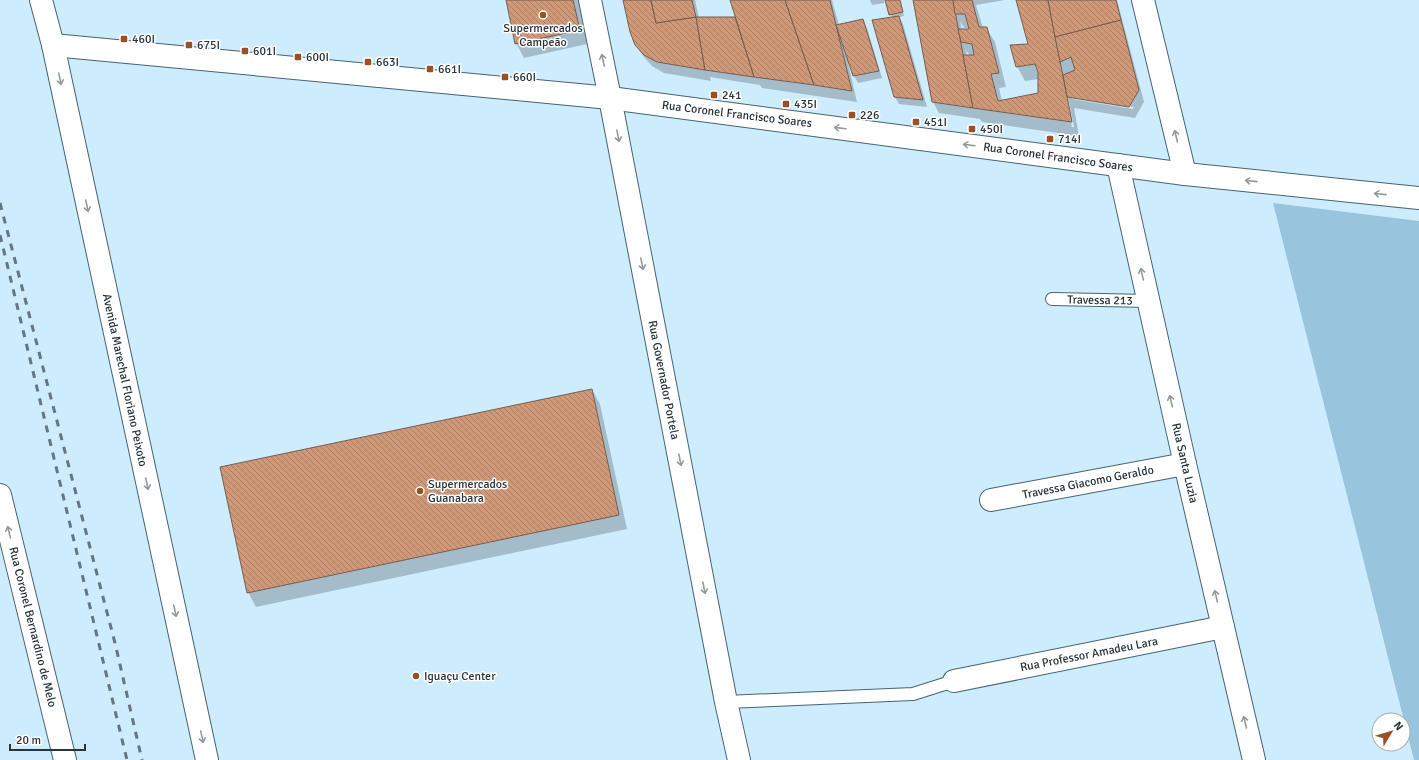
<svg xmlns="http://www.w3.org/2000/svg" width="1419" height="760" font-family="Signika,sans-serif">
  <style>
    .green { fill: #98c5dd }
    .shadow { fill: #0003; fill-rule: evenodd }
    .building { fill: url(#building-back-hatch); stroke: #765d4e }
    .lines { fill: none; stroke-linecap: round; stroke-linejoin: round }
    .service-casing { stroke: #486371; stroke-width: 14 }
    .minor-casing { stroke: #486371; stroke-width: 24 }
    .tertiary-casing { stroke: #486371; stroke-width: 24 }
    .secondary-casing { stroke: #486371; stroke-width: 24 }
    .service { stroke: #fff; stroke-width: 12 }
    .minor { stroke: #fff; stroke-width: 22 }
    .tertiary { stroke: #fff; stroke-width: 22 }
    .secondary { stroke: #fff; stroke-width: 22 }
    .rail { stroke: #647781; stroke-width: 3; stroke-dasharray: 7 7; stroke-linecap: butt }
    .oneway { stroke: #949a9c }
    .poi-dot { fill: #965225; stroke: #fff; stroke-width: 1.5 }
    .labels { text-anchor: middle; stroke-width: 3; stroke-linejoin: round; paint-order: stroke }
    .poi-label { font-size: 12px; fill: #28343a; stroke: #fff; text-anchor: start }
    .street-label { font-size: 12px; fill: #28343a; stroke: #fff }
  </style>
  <defs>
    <pattern id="building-back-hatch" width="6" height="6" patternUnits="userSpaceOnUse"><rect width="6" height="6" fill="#cf9979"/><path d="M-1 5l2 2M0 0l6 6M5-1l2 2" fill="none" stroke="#a87e64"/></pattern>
  </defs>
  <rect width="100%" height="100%" fill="#cdecfd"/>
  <!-- green -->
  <path class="green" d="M 1273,203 L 1419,221 L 1419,760 L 1414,760 Z"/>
  <!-- shadow -->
  <g class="shadow">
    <path d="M 507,0 L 578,0 L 587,44 L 524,58 L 516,43 Z"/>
    <path d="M 624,0 L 695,0 L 699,18 L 734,18 L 737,23 L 731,0 L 832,0 L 839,25 L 863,20 L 867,28 L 882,78 L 858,83 L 854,76 L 849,62 L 848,63 L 857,102 L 762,88 L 760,85 L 710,77 L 711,81 L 664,73 L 652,66 L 643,56 L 636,44 Z"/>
    <path d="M 870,0 L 884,0 L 884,3 L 872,5 Z"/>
    <path d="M 886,0 L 900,0 L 904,16 L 899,17 L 903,24 L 927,107 L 899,104 L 895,97 L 892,18 Z"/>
    <path d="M 914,0 L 1005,0 L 976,5 L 983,28 L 986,28 L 995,42 L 1006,87 L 999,88 L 1002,101 L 1039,94 L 1039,79 L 1025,81 L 1017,66 L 1029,45 L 1017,0 L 1117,0 L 1144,102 L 1135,118 L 1074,108 L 1079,136 L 982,122 L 980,119 L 939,113 L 933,102 ZM 960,21 L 964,28 L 970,28 L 971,30 L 962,30 ZM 966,50 L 970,56 L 967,56 ZM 1065,93 L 1068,97 L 1074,127 L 1072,127 ZM 1072,97 L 1134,107 L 1133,109 L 1072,99 Z"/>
    <path d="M 592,390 L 600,404 L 627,529 L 256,607 L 248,592 Z"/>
  </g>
  <!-- building -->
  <g class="building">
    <path d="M 506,0 L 573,0 L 580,30 L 515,44 Z"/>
    <path d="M 623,0 L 651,0 L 656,23 L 696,17 L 705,70 L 657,62 L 644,55 L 635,45 L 630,32 Z"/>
    <path d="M 651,0 L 692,0 L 696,17 L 656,23 Z"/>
    <path d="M 730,0 L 785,0 L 814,85 L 754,77 Z"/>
    <path d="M 785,0 L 830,0 L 852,91 L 814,85 Z"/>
    <path d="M 885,0 L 900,0 L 903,12 L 889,15 Z"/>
    <path d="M 913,0 L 953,0 L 973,108 L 932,102 Z"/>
    <path d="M 953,0 L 972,0 L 979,27 L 987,27 L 999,73 L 991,74 L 998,101 L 1038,93 L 1038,72 L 1035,64 L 1016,67 L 1010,45 L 1028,44 L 1016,0 L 1048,0 L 1072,122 L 973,108 L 963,55 L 974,55 L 972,44 L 961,42 L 958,29 L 969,29 L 965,14 L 955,14 Z"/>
    <path d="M 1048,0 L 1116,0 L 1121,20 L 1055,37 Z"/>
    <path d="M 899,16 L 923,100 L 894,97 L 872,20 Z"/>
    <path d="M 696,17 L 735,17 L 754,77 L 705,70 Z"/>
    <path d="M 863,19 L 879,71 L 853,76 L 836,25 Z"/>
    <path d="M 1121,20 L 1139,90 L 1129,107 L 1067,97 L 1063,75 L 1075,70 L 1071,57 L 1060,62 L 1055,37 Z"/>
    <path d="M 592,389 L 619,515 L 247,593 L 220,467 Z"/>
  </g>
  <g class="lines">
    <!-- service casing -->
    <g class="service-casing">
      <g id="service">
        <path d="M 1052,299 L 1149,301"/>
        <path d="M 726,702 L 913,694 L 954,681"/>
      </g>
    </g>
    <!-- minor casing -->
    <g class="minor-casing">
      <g id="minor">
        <path d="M 590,0 L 610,98 L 726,702 L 739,760"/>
        <path d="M 1143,0 L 1185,174"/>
        <path d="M 1118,165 L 1185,464 L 1254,760"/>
        <path d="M 991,500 L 1185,464"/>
        <path d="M 954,681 L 1223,627"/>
      </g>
    </g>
    <!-- tertiary casing -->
    <g class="tertiary-casing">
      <path id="tertiary" d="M 53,45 L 610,98 L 1185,174 L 1419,198"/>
    </g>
    <!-- secondary casing -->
    <g class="secondary-casing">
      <g id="secondary">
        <path d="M 41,0 L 53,45 L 207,760"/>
        <path d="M 0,495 L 65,760"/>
      </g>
    </g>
    <!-- service -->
    <use href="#service" class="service"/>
    <!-- minor -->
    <use href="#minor" class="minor"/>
    <!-- tertiary -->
    <use href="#tertiary" class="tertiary"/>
    <!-- secondary -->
    <use href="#secondary" class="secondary"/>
    <!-- rail -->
    <g class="rail">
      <path d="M 0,203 L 115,643 L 142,760"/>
      <path d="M 0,235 L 127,760"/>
    </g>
  </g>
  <!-- one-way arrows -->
  <defs><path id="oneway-shaft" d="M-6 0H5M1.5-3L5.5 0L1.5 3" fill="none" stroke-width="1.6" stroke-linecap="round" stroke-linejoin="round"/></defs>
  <g class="oneway">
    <use href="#oneway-shaft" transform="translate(603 60) rotate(-102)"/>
    <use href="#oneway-shaft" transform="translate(60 79) rotate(78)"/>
    <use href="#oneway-shaft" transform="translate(840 128) rotate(-173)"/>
    <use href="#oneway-shaft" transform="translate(618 136) rotate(79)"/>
    <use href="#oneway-shaft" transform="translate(1176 136) rotate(-103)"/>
    <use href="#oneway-shaft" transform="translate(969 145) rotate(-173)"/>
    <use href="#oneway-shaft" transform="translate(1251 181) rotate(-174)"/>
    <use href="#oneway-shaft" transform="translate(1380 194) rotate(-174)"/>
    <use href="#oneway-shaft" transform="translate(87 206) rotate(78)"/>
    <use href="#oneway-shaft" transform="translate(642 264) rotate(79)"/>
    <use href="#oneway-shaft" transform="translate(1142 274) rotate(-103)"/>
    <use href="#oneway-shaft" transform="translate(1171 401) rotate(-103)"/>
    <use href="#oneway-shaft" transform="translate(680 460) rotate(79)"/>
    <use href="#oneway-shaft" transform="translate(147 484) rotate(78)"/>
    <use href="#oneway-shaft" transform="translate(9 532) rotate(-104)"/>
    <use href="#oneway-shaft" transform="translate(704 588) rotate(79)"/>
    <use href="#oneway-shaft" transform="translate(1216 596) rotate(-103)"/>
    <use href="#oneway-shaft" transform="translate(175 611) rotate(78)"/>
    <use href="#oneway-shaft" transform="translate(1245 722) rotate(-103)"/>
    <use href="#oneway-shaft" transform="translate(202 737) rotate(78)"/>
  </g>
  <!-- markers -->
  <g class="poi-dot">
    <circle cx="543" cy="15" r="4"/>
    <rect x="120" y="35" width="8" height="8" rx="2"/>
    <rect x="185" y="41" width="8" height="8" rx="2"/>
    <rect x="241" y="47" width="8" height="8" rx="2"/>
    <rect x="294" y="53" width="8" height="8" rx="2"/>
    <rect x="364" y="58" width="8" height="8" rx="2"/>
    <rect x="426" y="65" width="8" height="8" rx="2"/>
    <rect x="501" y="73" width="8" height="8" rx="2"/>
    <rect x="710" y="91" width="8" height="8" rx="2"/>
    <rect x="782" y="100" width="8" height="8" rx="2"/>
    <rect x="848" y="111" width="8" height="8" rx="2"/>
    <rect x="912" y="118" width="8" height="8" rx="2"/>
    <rect x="968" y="125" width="8" height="8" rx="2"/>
    <rect x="1046" y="135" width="8" height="8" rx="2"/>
    <circle cx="420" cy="491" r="4"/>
    <circle cx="416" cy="676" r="4"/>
  </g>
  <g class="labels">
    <!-- poi labels -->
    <g class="poi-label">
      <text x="543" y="32" text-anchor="middle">Supermercados<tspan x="543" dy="14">Campeão</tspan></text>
      <text x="132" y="43">460I</text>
      <text x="197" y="49">675I</text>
      <text x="253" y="55">601I</text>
      <text x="306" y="61">600I</text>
      <text x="376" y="66">663I</text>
      <text x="438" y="73">661I</text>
      <text x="513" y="81">660I</text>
      <text x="722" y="99">241</text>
      <text x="794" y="108">435I</text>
      <text x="860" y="119">226</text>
      <text x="924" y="126">451I</text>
      <text x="980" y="133">450I</text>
      <text x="1058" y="143">714I</text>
      <text x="428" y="488">Supermercados<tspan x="428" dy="14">Guanabara</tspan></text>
      <text x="424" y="680">Iguaçu Center</text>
    </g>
    <!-- street labels -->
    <g class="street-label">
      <text transform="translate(737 114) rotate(7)" y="4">Rua Coronel Francisco Soares</text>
      <text transform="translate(1058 157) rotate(8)" y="4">Rua Coronel Francisco Soares</text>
      <text transform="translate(1100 300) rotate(1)" y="4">Travessa 213</text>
      <text transform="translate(125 380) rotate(78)" y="4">Avenida Marechal Floriano Peixoto</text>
      <text transform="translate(664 380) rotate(79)" y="4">Rua Governador Portela</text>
      <text transform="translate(1185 463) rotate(77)" y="4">Rua Santa Luzia</text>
      <text transform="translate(1088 482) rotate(-11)" y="4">Travessa Giacomo Geraldo</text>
      <text transform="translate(33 627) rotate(76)" y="4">Rua Coronel Bernardino de Melo</text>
      <text transform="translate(1089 654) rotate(-11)" y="4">Rua Professor Amadeu Lara</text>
    </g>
  </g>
  <!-- north arrow -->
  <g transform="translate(1391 732) rotate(52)"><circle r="19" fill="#ffffff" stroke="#a9aeb0"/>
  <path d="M0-3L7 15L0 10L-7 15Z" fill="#965225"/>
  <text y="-6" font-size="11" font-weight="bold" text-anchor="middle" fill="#28343a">N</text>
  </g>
  <!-- scale -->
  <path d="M10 744v6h75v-6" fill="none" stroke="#28343a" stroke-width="2"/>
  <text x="16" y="744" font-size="12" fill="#28343a" stroke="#ffffff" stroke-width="3" paint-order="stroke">20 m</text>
</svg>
